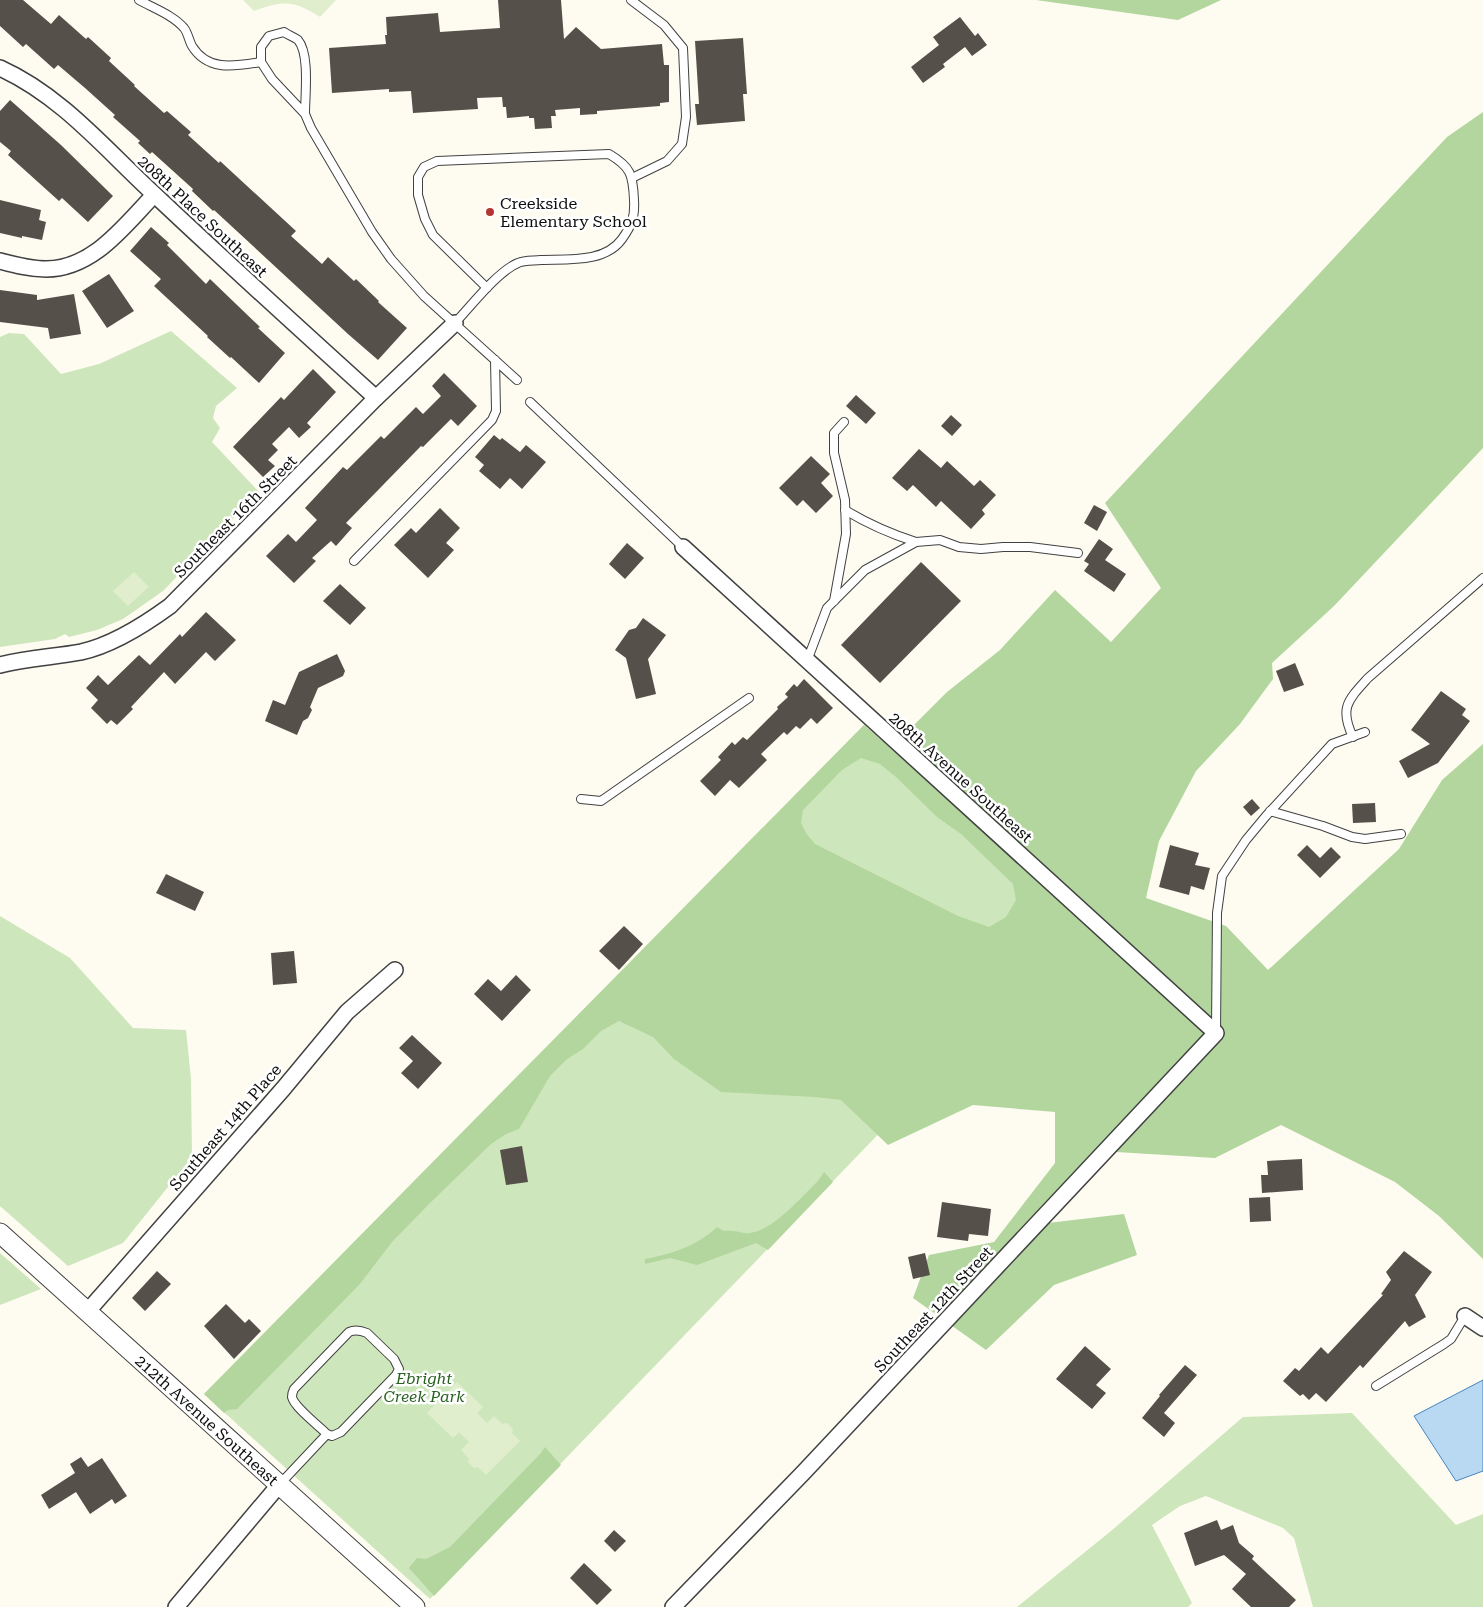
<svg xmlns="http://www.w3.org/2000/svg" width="1483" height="1607" font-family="'Roboto Serif',serif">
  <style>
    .green { fill: #cee6bc }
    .forest { fill: #b2d69d; fill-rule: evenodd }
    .pitch { fill: #e0eecd }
    .water { fill: #b9d8f1; stroke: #4586c3 }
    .building { fill: #56504b }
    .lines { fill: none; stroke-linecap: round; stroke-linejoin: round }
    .service-casing { stroke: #414141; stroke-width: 10 }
    .minor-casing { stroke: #414141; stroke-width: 18 }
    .tertiary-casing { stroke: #414141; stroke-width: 21 }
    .service { stroke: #fff; stroke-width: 8 }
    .minor { stroke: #fff; stroke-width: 15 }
    .tertiary { stroke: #fff; stroke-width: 19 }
    .poi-dot { fill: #b43531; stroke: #fff; stroke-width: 2 }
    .labels { text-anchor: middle; stroke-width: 5; stroke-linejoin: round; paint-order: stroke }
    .poi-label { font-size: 16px; fill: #0e0e0e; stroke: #fff; text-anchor: start }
    .street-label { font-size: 16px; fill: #0e0e0e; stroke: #fff }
    .park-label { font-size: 16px; font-style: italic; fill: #2b6123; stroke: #fff }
  </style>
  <rect width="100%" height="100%" fill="#fefcf1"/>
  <!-- green -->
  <g class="green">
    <path d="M 171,331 L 237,388 L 216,406 L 213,418 L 220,428 L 212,442 L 259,492 L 163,591 L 123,619 L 97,630 L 69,637 L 65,634 L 55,639 L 0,647 L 0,337 L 9,333 L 24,334 L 61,374 L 99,364 Z"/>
    <path d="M 864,725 L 1082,923 L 430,1599 L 204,1394 Z"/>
    <path d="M 0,916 L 70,958 L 133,1028 L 186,1030 L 191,1079 L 192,1157 L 123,1243 L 68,1266 L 0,1206 Z"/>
    <path d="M 0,1253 L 41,1289 L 0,1305 Z"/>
    <path d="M 1352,1413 L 1456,1525 L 1483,1514 L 1483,1607 L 1313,1607 L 1294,1538 L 1283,1528 L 1206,1496 L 1180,1506 L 1152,1525 L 1192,1603 L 1188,1607 L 1017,1607 L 1111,1531 L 1243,1417 Z"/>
  </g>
  <!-- forest -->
  <g class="forest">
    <path d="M 1036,0 L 1221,0 L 1178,20 Z"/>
    <path d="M 1483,112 L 1483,448 L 1334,606 L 1272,663 L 1273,679 L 1240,724 L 1196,771 L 1159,841 L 1146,898 L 1226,926 L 1268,970 L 1399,849 L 1442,780 L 1483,744 L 1483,1259 L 1439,1216 L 1395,1182 L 1281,1125 L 1215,1158 L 1116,1152 L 1048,1223 L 1124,1214 L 1137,1255 L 1054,1285 L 986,1350 L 913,1298 L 929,1255 L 994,1242 L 1055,1163 L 1055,1112 L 973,1105 L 888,1145 L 841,1100 L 815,1097 L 721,1092 L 674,1059 L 653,1037 L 619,1021 L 601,1031 L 583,1049 L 567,1059 L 550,1076 L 519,1129 L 506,1134 L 491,1144 L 429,1204 L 392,1242 L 360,1284 L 237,1409 L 228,1410 L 224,1413 L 204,1394 L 864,725 L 895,752 L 894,748 L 909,730 L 947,692 L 1000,650 L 1055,590 L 1111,642 L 1161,588 L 1105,503 L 1447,137 ZM 861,758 L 880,764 L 896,777 L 937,817 L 961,834 L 1013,884 L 1016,900 L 1006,917 L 989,927 L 958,916 L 815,844 L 806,833 L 801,823 L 803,810 L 842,770 Z"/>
    <path d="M 824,1172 L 833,1182 L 768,1250 L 756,1243 L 697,1265 L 670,1258 L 645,1264 L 645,1259 C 672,1254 697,1246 717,1227 L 724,1231 C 733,1229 741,1234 750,1233 C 775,1229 800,1198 818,1181 Z"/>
    <path d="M 545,1447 L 561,1465 L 434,1596 L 409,1568 L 417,1558 L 426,1559 L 450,1547 L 541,1453 Z"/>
  </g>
  <!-- pitch -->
  <g class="pitch">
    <path d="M 243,0 L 336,0 L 320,17 C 294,0 283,0 254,11 Z"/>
    <path d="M 134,572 L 149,587 L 128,606 L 113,591 Z"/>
    <path d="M 457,1382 L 483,1407 L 477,1413 L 487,1423 L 494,1416 L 502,1424 L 507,1423 L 513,1429 L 512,1433 L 520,1441 L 486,1475 L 478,1467 L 474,1468 L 468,1462 L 469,1459 L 461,1450 L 469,1442 L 459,1432 L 453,1438 L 427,1413 Z"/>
  </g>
  <!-- water -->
  <path class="water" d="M 1483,1380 L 1483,1471 L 1456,1481 L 1414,1416 Z"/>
  <!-- building -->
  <g class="building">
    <path d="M 0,0 L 23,0 L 51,24 L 59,15 L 86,39 L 88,37 L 111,58 L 109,61 L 135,85 L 134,86 L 164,113 L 167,111 L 191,132 L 188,135 L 219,163 L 220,161 L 296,231 L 291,236 L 322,264 L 328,257 L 354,281 L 356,279 L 379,301 L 378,302 L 407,328 L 378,360 L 348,334 L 214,210 L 213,211 L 192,191 L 193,189 L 152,152 L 150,154 L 138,143 L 140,141 L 113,117 L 115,115 L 85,88 L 58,65 L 54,69 L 26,44 L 23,47 L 0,26 Z"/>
    <path d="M 498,0 L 561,0 L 564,39 L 576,27 L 601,49 L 662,44 L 664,65 L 669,65 L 669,102 L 660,103 L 660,106 L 597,111 L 597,114 L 580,115 L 580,108 L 555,110 L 556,116 L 551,116 L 552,128 L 535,129 L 534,118 L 529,118 L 529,116 L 507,118 L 506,107 L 503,107 L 502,97 L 477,98 L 478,109 L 413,113 L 411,91 L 389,92 L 389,89 L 332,93 L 329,48 L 386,44 L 385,35 L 387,35 L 386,17 L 438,13 L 440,32 L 500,28 Z"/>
    <path d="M 960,17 L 975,36 L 978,33 L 987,45 L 972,56 L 965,47 L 943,64 L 945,67 L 923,83 L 911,67 L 939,45 L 933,37 Z"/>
    <path d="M 743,38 L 747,94 L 743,94 L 745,121 L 697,125 L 695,104 L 699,104 L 695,41 Z"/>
    <path d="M 10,100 L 61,145 L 113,196 L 88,222 L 62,198 L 59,201 L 8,155 L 11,151 L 0,142 L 0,111 Z"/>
    <path d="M 0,200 L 41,210 L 39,220 L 46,222 L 42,240 L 22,236 L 22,238 L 0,233 Z"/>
    <path d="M 151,227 L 169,243 L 167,245 L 206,284 L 210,279 L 260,327 L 258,328 L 285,353 L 259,383 L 231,357 L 230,358 L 207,337 L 208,336 L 154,286 L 161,279 L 130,251 Z"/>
    <path d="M 109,274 L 134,311 L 107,328 L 82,291 Z"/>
    <path d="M 0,290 L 37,295 L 37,300 L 74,294 L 81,334 L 50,339 L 48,328 L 0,322 Z"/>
    <path d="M 313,369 L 336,392 L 307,423 L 311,427 L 299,438 L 289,427 L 272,444 L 278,450 L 268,460 L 275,466 L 263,477 L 233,447 L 281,397 L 284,400 Z"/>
    <path d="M 444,373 L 477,406 L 458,426 L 451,419 L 423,447 L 421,446 L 346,523 L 352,528 L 336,546 L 331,541 L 312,558 L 316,561 L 294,583 L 266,556 L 288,534 L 296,542 L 317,520 L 305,508 L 343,467 L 347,470 L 381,436 L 384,439 L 416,407 L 423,414 L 441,396 L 432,386 Z"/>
    <path d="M 856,395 L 876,413 L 866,424 L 846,406 Z"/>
    <path d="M 951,415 L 962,425 L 952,436 L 941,426 Z"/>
    <path d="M 494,435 L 500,440 L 502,438 L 520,452 L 526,445 L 546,462 L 522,489 L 510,478 L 500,489 L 479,471 L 484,465 L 475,457 Z"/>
    <path d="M 919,449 L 941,468 L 947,461 L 974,486 L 980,480 L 996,495 L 982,510 L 985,514 L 971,529 L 941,501 L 936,507 L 913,485 L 907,491 L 892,478 Z"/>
    <path d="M 811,456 L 830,474 L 821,483 L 833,496 L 816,513 L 803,500 L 797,506 L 779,488 Z"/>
    <path d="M 1094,505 L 1107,512 L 1097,531 L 1084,523 Z"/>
    <path d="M 440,508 L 460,528 L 446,543 L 454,550 L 428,578 L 394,545 L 411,528 L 416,533 Z"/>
    <path d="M 1099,539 L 1113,549 L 1105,560 L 1126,574 L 1114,592 L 1084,571 L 1089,564 L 1084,561 Z"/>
    <path d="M 627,543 L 644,558 L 625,579 L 609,564 Z"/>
    <path d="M 921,562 L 961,601 L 880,683 L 841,645 Z"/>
    <path d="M 340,584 L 366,608 L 350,625 L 323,601 Z"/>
    <path d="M 206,612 L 236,640 L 215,661 L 206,652 L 175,684 L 164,672 L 131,707 L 133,709 L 117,725 L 111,720 L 107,724 L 91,708 L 98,700 L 86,688 L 98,675 L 108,685 L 139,655 L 150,665 L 180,634 L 182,637 Z"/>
    <path d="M 643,618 L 666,635 L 648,659 L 656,694 L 636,699 L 626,658 L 615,650 L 629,630 L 636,628 Z"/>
    <path d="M 337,654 L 345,671 L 343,676 L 318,688 L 310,707 L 312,710 L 308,718 L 303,721 L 297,735 L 265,721 L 273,700 L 285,705 L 299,672 Z"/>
    <path d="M 1295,663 L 1304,685 L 1284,692 L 1276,671 Z"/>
    <path d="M 804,679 L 833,708 L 817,724 L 811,718 L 800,729 L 796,726 L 787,735 L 784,732 L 761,754 L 767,760 L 739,788 L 730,780 L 715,796 L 700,781 L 721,760 L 718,757 L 732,742 L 735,745 L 743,737 L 747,740 L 778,709 L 777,707 L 788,697 L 785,694 L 794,684 L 797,687 Z"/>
    <path d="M 1441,691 L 1466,709 L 1462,715 L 1470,721 L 1438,763 L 1408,778 L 1399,761 L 1430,744 L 1411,730 Z"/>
    <path d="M 1252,799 L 1260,808 L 1251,816 L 1243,807 Z"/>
    <path d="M 1375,803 L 1376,822 L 1353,823 L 1352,804 Z"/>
    <path d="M 1170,845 L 1199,853 L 1195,865 L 1210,868 L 1204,890 L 1191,886 L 1189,895 L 1159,887 Z"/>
    <path d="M 1307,845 L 1320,858 L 1331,847 L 1341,857 L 1320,878 L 1297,855 Z"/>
    <path d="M 166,874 L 204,892 L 195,911 L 156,893 Z"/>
    <path d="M 624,926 L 643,944 L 619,970 L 599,951 Z"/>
    <path d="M 294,951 L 297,983 L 273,985 L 271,953 Z"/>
    <path d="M 516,975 L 531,990 L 502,1021 L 474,994 L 488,979 L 501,991 Z"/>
    <path d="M 412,1035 L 442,1063 L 418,1089 L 401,1073 L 413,1061 L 399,1048 Z"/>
    <path d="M 522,1146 L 528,1182 L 506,1185 L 500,1150 Z"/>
    <path d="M 1302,1159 L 1303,1190 L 1262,1193 L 1261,1175 L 1268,1175 L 1267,1161 Z"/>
    <path d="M 1270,1197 L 1271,1221 L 1250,1222 L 1249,1198 Z"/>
    <path d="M 942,1202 L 991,1209 L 988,1236 L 969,1234 L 968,1241 L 937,1237 Z"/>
    <path d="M 1404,1251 L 1432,1272 L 1415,1295 L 1426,1317 L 1409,1327 L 1405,1321 L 1363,1368 L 1360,1365 L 1326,1402 L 1316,1393 L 1309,1400 L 1303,1394 L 1300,1396 L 1283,1381 L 1295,1368 L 1299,1371 L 1321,1347 L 1328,1354 L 1383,1295 L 1381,1294 L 1391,1280 L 1386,1272 Z"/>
    <path d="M 925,1253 L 930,1275 L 913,1279 L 908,1257 Z"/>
    <path d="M 157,1271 L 171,1284 L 145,1311 L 132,1298 Z"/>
    <path d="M 226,1304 L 245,1323 L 249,1319 L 261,1331 L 234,1359 L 204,1326 Z"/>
    <path d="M 1085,1346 L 1111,1369 L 1096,1385 L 1106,1393 L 1092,1409 L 1056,1379 Z"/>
    <path d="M 1185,1365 L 1197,1375 L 1164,1413 L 1175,1423 L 1164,1437 L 1142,1418 L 1160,1396 L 1159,1395 Z"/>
    <path d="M 81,1457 L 88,1467 L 102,1458 L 127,1496 L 115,1504 L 112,1499 L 90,1514 L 76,1492 L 49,1509 L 41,1495 L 75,1473 L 70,1464 Z"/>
    <path d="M 1217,1520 L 1221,1530 L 1233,1525 L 1239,1543 L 1254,1556 L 1252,1559 L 1296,1600 L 1289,1607 L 1251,1607 L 1232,1589 L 1246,1574 L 1224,1555 L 1195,1566 L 1184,1533 Z"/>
    <path d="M 614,1530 L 626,1541 L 615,1552 L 604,1541 Z"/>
    <path d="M 584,1563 L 612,1590 L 597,1605 L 570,1578 Z"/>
  </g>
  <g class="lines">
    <!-- service casing -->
    <g class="service-casing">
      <g id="service">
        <path d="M 139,0 C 153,8 173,15 184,28 C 188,33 189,41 192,46 C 208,72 235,66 261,62"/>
        <path d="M 631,0 L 664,25 L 683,48 L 686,117 L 682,144 L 667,161 L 632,178"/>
        <path d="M 305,114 C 305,95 310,54 298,40 C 294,37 288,35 284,32 L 269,36 L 261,47 L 261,62 L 272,79 L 305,114 L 311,128 L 372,232 L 391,259 L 424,296 L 517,380"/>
        <path d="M 455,323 C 471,306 498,271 518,263 C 525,260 534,261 541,260 C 568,259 605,263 622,239 C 632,225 635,217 634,200 C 633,175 631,167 609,154 L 437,161 L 424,167 L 418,177 L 418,195 L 425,219 L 433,235 L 487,288"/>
        <path d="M 530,402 L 683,547"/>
        <path d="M 845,510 C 868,524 891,534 916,542"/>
        <path d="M 354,561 L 492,420 L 496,411 L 495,360"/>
        <path d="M 834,601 L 846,534 L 845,500 L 834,453 L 834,433 L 844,422"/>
        <path d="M 807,661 L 827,608 L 865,570 L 916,542 L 940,540 L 959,547 L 981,549 L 1003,547 L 1030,547 L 1078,553"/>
        <path d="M 1353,737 C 1339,708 1348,700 1368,678 L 1483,578"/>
        <path d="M 581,799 L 601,801 L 749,698"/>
        <path d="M 1270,811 L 1323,826 L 1352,837 L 1365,839 L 1401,834"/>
        <path d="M 1216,1033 L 1217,913 L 1222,876 L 1246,840 L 1266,816 L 1332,744 L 1365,732"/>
        <path d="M 1376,1386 L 1444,1344 L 1451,1339 L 1465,1316"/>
        <path d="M 279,1485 L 327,1434 L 332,1436 L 341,1432 L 396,1375 L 399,1369 L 394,1359 L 367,1333 C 360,1330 355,1329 349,1332 L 294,1389 C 293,1391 292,1395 292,1397 C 294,1407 319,1426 327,1434"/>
      </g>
    </g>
    <!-- minor casing -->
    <g class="minor-casing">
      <g id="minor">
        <path d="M 0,68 C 62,96 106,150 155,195 C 228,264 302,331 376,398"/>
        <path d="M 0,261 C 15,265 30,269 46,269 C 93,269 124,226 154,195"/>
        <path d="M 0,665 C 26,658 54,657 81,652 C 113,645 144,625 170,606 L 376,398 L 455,323"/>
        <path d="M 87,1312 L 283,1089 L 347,1012 L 395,970"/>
        <path d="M 1465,1316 L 1483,1328"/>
        <path d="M 176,1607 L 279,1485"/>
        <path d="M 673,1607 L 803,1473 L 1216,1033 L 683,547"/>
      </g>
    </g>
    <!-- tertiary casing -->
    <g class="tertiary-casing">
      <path id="tertiary" d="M 0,1233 L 415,1607"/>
    </g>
    <!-- service -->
    <use href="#service" class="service"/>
    <!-- minor -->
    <use href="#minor" class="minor"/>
    <!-- tertiary -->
    <use href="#tertiary" class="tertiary"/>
  </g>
  <!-- markers -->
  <circle class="poi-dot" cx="490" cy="212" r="5"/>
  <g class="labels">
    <!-- poi labels -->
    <g class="poi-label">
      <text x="500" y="209">Creekside<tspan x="500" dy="18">Elementary School</tspan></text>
    </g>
    <!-- street labels -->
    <g class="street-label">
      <text transform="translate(203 216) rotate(43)" y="6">208th Place Southeast</text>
      <text transform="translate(235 516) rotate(-45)" y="6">Southeast 16th Street</text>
      <text transform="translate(961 777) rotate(42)" y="6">208th Avenue Southeast</text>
      <text transform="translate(225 1127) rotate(-49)" y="6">Southeast 14th Place</text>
      <text transform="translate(933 1309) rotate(-47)" y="6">Southeast 12th Street</text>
      <text transform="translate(207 1420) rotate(42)" y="6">212th Avenue Southeast</text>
    </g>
    <!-- park labels -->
    <g class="park-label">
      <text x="424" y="1384">Ebright<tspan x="424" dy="18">Creek Park</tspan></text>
    </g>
  </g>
</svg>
